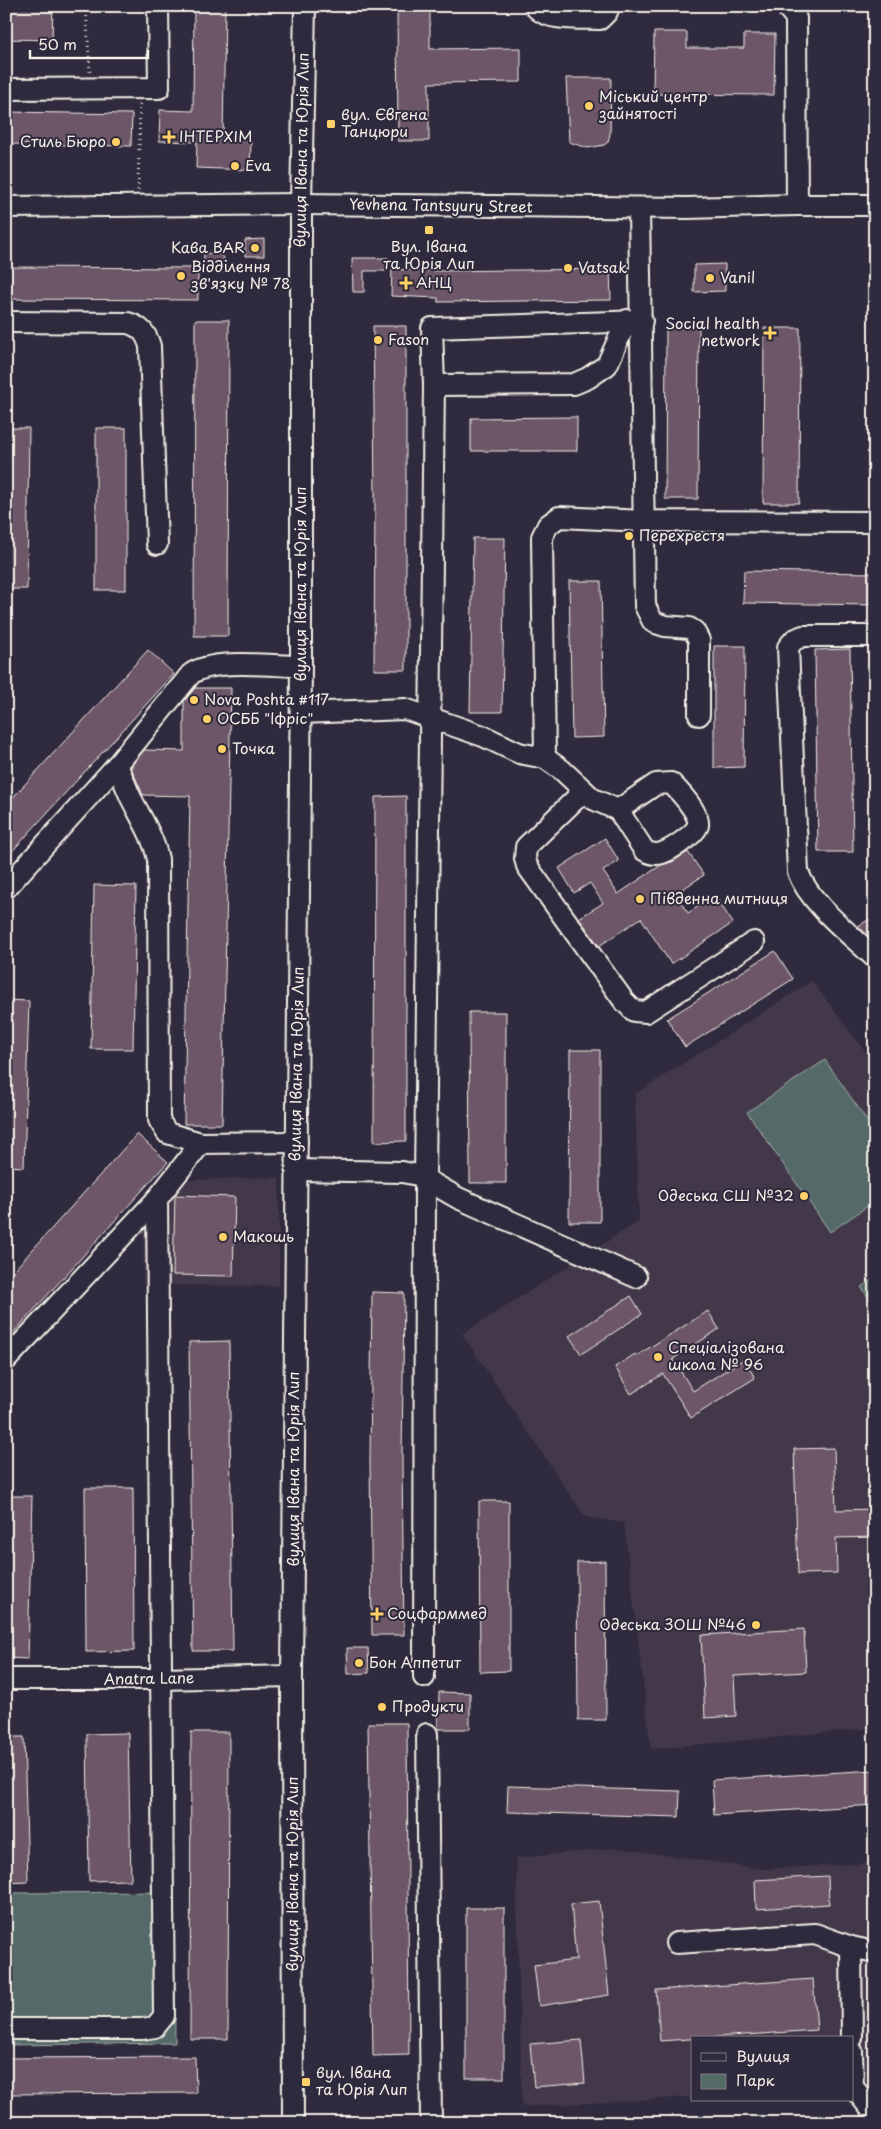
<svg xmlns="http://www.w3.org/2000/svg" width="881" height="2129" font-family="'Playpen Sans',sans-serif">
  <style>
    .built { fill: #42374a }
    .green { fill: #556b67; stroke: #a4aea8 }
    .building { fill: #6e5669; stroke: #f4f1e8 }
    .lines { fill: none; stroke-linecap: round; stroke-linejoin: round }
    .minor-casing { stroke: #f4f1e8; stroke-width: 24 }
    .path { stroke: #f4f1e8; stroke-width: 3; stroke-dasharray: 1 4; stroke-linecap: butt }
    .minor { stroke: #2f2a3d; stroke-width: 20 }
    .poi-dot { fill: #ffd166; stroke: #2f2a3d; stroke-width: 2 }
    .labels { text-anchor: middle; stroke-width: 4; stroke-linejoin: round; paint-order: stroke }
    .poi-label { font-size: 15px; fill: #f4f1e8; stroke: #2f2a3d; text-anchor: start }
    .street-label { font-size: 15px; fill: #f4f1e8; stroke: #2f2a3d }
  </style>
  <rect width="100%" height="100%" fill="#2f2a3d"/>
  <filter id="ink" filterUnits="userSpaceOnUse"><feTurbulence type="fractalNoise" baseFrequency=".02" numOctaves="2"/><feDisplacementMap in="SourceGraphic" scale="10" xChannelSelector="R" yChannelSelector="G"/><feConvolveMatrix kernelMatrix="1 2 1 2 8 2 1 2 1" color-interpolation-filters="sRGB"/></filter>
  <g filter="url(#ink)">
    <!-- built -->
    <g class="built">
      <path d="M 812,981 L 875,1064 L 875,1728 L 651,1749 L 624,1523 L 585,1517 L 462,1334 L 639,1221 L 635,1094 Z"/>
      <path d="M 279,1177 L 279,1286 L 143,1285 L 144,1205 L 164,1181 Z"/>
      <path d="M 617,1848 L 763,1869 L 875,1863 L 875,2086 L 852,2087 L 852,2038 L 692,2038 L 692,2097 L 522,2107 L 516,1858 Z"/>
    </g>
    <!-- green -->
    <g class="green">
      <path d="M 825,1060 L 875,1132 L 875,1201 L 830,1232 L 747,1112 Z"/>
      <path d="M 875,1278 L 875,1307 L 861,1287 Z"/>
      <path d="M 174,1892 L 175,2043 L 6,2045 L 6,1893 Z"/>
    </g>
    <!-- building -->
    <g class="building">
      <path d="M 6,6 L 53,6 L 52,40 L 6,39 Z"/>
      <path d="M 194,6 L 225,6 L 223,140 L 251,141 L 250,170 L 196,168 L 197,142 L 159,141 L 160,110 L 193,111 Z"/>
      <path d="M 397,6 L 430,6 L 430,49 L 521,48 L 521,82 L 429,83 L 429,141 L 398,141 Z"/>
      <path d="M 654,32 L 687,32 L 687,48 L 744,48 L 744,34 L 775,34 L 774,95 L 653,94 Z"/>
      <path d="M 566,78 L 611,78 L 610,134 L 608,142 L 604,145 L 588,148 L 569,142 Z"/>
      <path d="M 6,112 L 132,114 L 131,146 L 6,144 Z"/>
      <path d="M 264,239 L 264,256 L 245,256 L 245,240 Z"/>
      <path d="M 204,253 L 221,254 L 224,258 L 223,272 L 203,271 Z"/>
      <path d="M 352,258 L 388,258 L 387,271 L 364,271 L 364,292 L 353,292 Z"/>
      <path d="M 725,264 L 725,291 L 694,292 L 694,265 Z"/>
      <path d="M 6,267 L 198,268 L 198,300 L 6,299 Z"/>
      <path d="M 392,269 L 433,271 L 610,269 L 611,300 L 438,302 L 438,298 L 391,296 Z"/>
      <path d="M 195,320 L 229,320 L 228,636 L 194,636 Z"/>
      <path d="M 373,326 L 406,326 L 406,670 L 374,670 L 375,497 Z"/>
      <path d="M 666,327 L 699,327 L 698,499 L 665,499 Z"/>
      <path d="M 764,328 L 800,328 L 799,503 L 763,503 Z"/>
      <path d="M 577,417 L 577,451 L 471,451 L 471,418 Z"/>
      <path d="M 6,428 L 29,428 L 27,589 L 6,589 Z"/>
      <rect x="96" y="428" width="30" height="162"/>
      <path d="M 473,538 L 505,538 L 502,712 L 470,712 Z"/>
      <path d="M 744,571 L 875,573 L 875,605 L 743,603 Z"/>
      <path d="M 569,581 L 601,581 L 604,737 L 572,738 Z"/>
      <path d="M 714,646 L 745,646 L 744,767 L 714,768 Z"/>
      <path d="M 850,649 L 853,852 L 818,852 L 815,650 Z"/>
      <path d="M 148,650 L 174,674 L 6,858 L 6,805 Z"/>
      <path d="M 195,688 L 231,688 L 222,1124 L 184,1124 L 190,796 L 143,795 L 132,770 L 132,765 L 144,750 L 184,751 L 184,701 Z"/>
      <path d="M 406,796 L 406,1141 L 374,1142 L 375,797 Z"/>
      <path d="M 605,838 L 619,861 L 603,871 L 618,894 L 661,865 L 672,862 L 688,852 L 704,875 L 675,894 L 688,913 L 715,896 L 733,923 L 671,964 L 641,918 L 599,946 L 579,918 L 603,903 L 590,883 L 574,893 L 559,868 Z"/>
      <path d="M 94,885 L 136,886 L 133,1049 L 91,1049 Z"/>
      <path d="M 875,916 L 875,942 L 858,926 Z"/>
      <path d="M 775,951 L 793,979 L 685,1047 L 667,1019 Z"/>
      <path d="M 6,1000 L 29,1001 L 24,1167 L 6,1166 Z"/>
      <path d="M 469,1012 L 506,1012 L 506,1183 L 470,1183 Z"/>
      <path d="M 570,1050 L 600,1050 L 600,1222 L 569,1222 Z"/>
      <path d="M 137,1134 L 168,1162 L 6,1341 L 6,1279 Z"/>
      <path d="M 175,1195 L 235,1197 L 233,1276 L 173,1275 Z"/>
      <path d="M 372,1292 L 404,1293 L 402,1460 L 404,1635 L 372,1635 L 370,1460 Z"/>
      <path d="M 631,1296 L 642,1314 L 581,1354 L 569,1336 Z"/>
      <path d="M 708,1311 L 719,1329 L 673,1359 L 693,1391 L 744,1359 L 755,1378 L 691,1418 L 663,1374 L 631,1394 L 615,1367 L 635,1354 L 636,1356 Z"/>
      <path d="M 229,1341 L 233,1651 L 193,1651 L 189,1342 Z"/>
      <path d="M 834,1448 L 836,1510 L 875,1509 L 875,1537 L 836,1538 L 837,1573 L 798,1574 L 794,1449 Z"/>
      <path d="M 85,1488 L 133,1488 L 134,1651 L 86,1652 Z"/>
      <path d="M 6,1496 L 32,1496 L 28,1659 L 6,1658 Z"/>
      <path d="M 479,1501 L 509,1501 L 509,1671 L 480,1672 Z"/>
      <path d="M 605,1561 L 606,1720 L 578,1720 L 577,1562 Z"/>
      <path d="M 804,1629 L 806,1672 L 734,1676 L 736,1716 L 705,1718 L 701,1635 Z"/>
      <path d="M 347,1648 L 368,1648 L 369,1673 L 348,1674 Z"/>
      <path d="M 439,1692 L 470,1693 L 470,1729 L 438,1729 Z"/>
      <path d="M 368,1723 L 407,1723 L 409,2055 L 373,2056 Z"/>
      <path d="M 191,1732 L 229,1732 L 228,2039 L 190,2039 Z"/>
      <path d="M 128,1733 L 131,1880 L 89,1881 L 87,1734 Z"/>
      <path d="M 6,1737 L 24,1737 L 28,1882 L 6,1883 Z"/>
      <path d="M 875,1770 L 875,1805 L 714,1815 L 712,1780 Z"/>
      <path d="M 508,1786 L 680,1791 L 679,1817 L 507,1812 Z"/>
      <path d="M 828,1876 L 829,1904 L 756,1909 L 755,1880 Z"/>
      <path d="M 599,1901 L 609,1995 L 539,2006 L 534,1965 L 576,1960 L 571,1904 Z"/>
      <rect x="466" y="1908" width="38" height="170"/>
      <path d="M 813,1979 L 817,2030 L 660,2041 L 656,1990 Z"/>
      <path d="M 581,2040 L 585,2083 L 534,2087 L 530,2044 Z"/>
      <path d="M 195,2057 L 196,2093 L 6,2094 L 6,2058 Z"/>
    </g>
    <g class="lines">
      <!-- minor casing -->
      <g class="minor-casing">
        <g id="minor">
          <path d="M 535,6 C 546,22 581,18 600,19 L 607,12 L 609,6"/>
          <path d="M 786,6 L 796,18 L 797,205"/>
          <path d="M 6,89 L 159,88 L 158,6"/>
          <path d="M 6,207 L 301,204 L 687,208 L 797,205 L 875,205"/>
          <path d="M 639,208 L 645,606 L 653,622 L 665,626 L 689,628 L 694,631 L 699,640 L 699,715"/>
          <path d="M 6,322 L 128,323 C 141,327 146,333 150,346 L 157,544"/>
          <path d="M 434,385 L 574,384 L 588,378 L 607,365 L 627,320"/>
          <path d="M 875,636 L 803,636 L 794,640 L 788,647 L 798,872 C 809,903 850,934 875,958"/>
          <path d="M 301,713 L 405,709 L 483,736 L 519,753 L 545,758 L 562,770 L 593,799 L 618,810 L 656,784 L 671,783 C 679,791 700,813 698,825 C 697,833 671,850 662,853 C 656,855 650,854 644,850 L 618,810"/>
          <path d="M 545,758 L 542,537 L 548,525 L 559,517 L 644,521 L 875,522"/>
          <path d="M 117,765 C 122,776 126,787 131,798 C 141,818 153,836 158,859 L 159,1120 L 167,1133 L 201,1143 L 297,1142"/>
          <path d="M 584,791 L 526,847 L 525,858 L 527,866 L 624,1001 L 634,1011 L 646,1012 L 754,942"/>
          <path d="M 6,888 L 117,765 L 191,674 C 214,658 272,666 301,666"/>
          <path d="M 296,1170 L 402,1172 L 418,1175 L 458,1198 L 636,1277"/>
          <path d="M 6,1360 L 157,1199 L 201,1143"/>
          <path d="M 424,1677 L 425,1179 L 434,385 L 432,328 L 642,321"/>
          <path d="M 6,1679 L 160,1679 L 292,1676"/>
          <path d="M 427,1734 L 431,2123"/>
          <path d="M 676,1943 L 815,1934 L 851,1947 L 852,2038"/>
          <path d="M 851,1947 L 875,1952"/>
          <path d="M 6,2029 L 142,2029 L 155,2027 L 164,2016 L 157,1199"/>
          <path d="M 852,2051 L 853,2087 L 875,2114"/>
          <path d="M 293,2123 L 292,1676 L 301,666 L 301,204 L 305,6"/>
        </g>
      </g>
      <!-- path -->
      <g class="path">
        <path d="M 86,6 L 90,73"/>
        <path d="M 138,190 L 140,103"/>
      </g>
      <!-- minor -->
      <use href="#minor" class="minor"/>
    </g>
  </g>
  <!-- markers -->
  <g class="poi-dot">
    <circle cx="589" cy="106" r="5"/>
    <rect x="326" y="119" width="10" height="10" rx="2.5"/>
    <path d="M166.5 129.5h5v5h5v5h-5v5h-5v-5h-5v-5h5z"/>
    <circle cx="116" cy="142" r="5"/>
    <circle cx="235" cy="166" r="5"/>
    <rect x="424" y="225" width="10" height="10" rx="2.5"/>
    <circle cx="255" cy="248" r="5"/>
    <circle cx="568" cy="268" r="5"/>
    <circle cx="181" cy="276" r="5"/>
    <circle cx="710" cy="278" r="5"/>
    <path d="M403.5 275.5h5v5h5v5h-5v5h-5v-5h-5v-5h5z"/>
    <path d="M767.5 325.5h5v5h5v5h-5v5h-5v-5h-5v-5h5z"/>
    <circle cx="378" cy="340" r="5"/>
    <circle cx="629" cy="536" r="5"/>
    <circle cx="194" cy="700" r="5"/>
    <circle cx="207" cy="719" r="5"/>
    <circle cx="222" cy="749" r="5"/>
    <circle cx="640" cy="899" r="5"/>
    <circle cx="804" cy="1196" r="5"/>
    <circle cx="223" cy="1237" r="5"/>
    <circle cx="658" cy="1357" r="5"/>
    <path d="M374.5 1606.5h5v5h5v5h-5v5h-5v-5h-5v-5h5z"/>
    <circle cx="756" cy="1625" r="5"/>
    <circle cx="359" cy="1663" r="5"/>
    <circle cx="382" cy="1707" r="5"/>
    <rect x="301" y="2077" width="10" height="10" rx="2.5"/>
  </g>
  <g class="labels">
    <!-- poi labels -->
    <g class="poi-label">
      <text x="599" y="102">Міський центр<tspan x="599" dy="17">зайнятості</tspan></text>
      <text x="341" y="120">вул. Євгена<tspan x="341" dy="17">Танцюри</tspan></text>
      <text x="179" y="142">ІНТЕРХІМ</text>
      <text x="106" y="147" text-anchor="end">Стиль Бюро</text>
      <text x="245" y="171">Eva</text>
      <text x="429" y="252" text-anchor="middle">Вул. Івана<tspan x="429" dy="17">та Юрія Лип</tspan></text>
      <text x="245" y="253" text-anchor="end">Кава BAR</text>
      <text x="191" y="272">Відділення<tspan x="191" dy="17">зв'язку № 78</tspan></text>
      <text x="578" y="273">Vatsak</text>
      <text x="720" y="283">Vanil</text>
      <text x="416" y="288">АНЦ</text>
      <text x="760" y="329" text-anchor="end">Social health<tspan x="760" dy="17">network</tspan></text>
      <text x="388" y="345">Fason</text>
      <text x="639" y="541">Перехрестя</text>
      <text x="204" y="705">Nova Poshta #117</text>
      <text x="217" y="724">ОСББ "Іфріс"</text>
      <text x="232" y="754">Точка</text>
      <text x="650" y="904">Південна митниця</text>
      <text x="794" y="1201" text-anchor="end">Одеська СШ №32</text>
      <text x="233" y="1242">Макошь</text>
      <text x="668" y="1353">Спеціалізована<tspan x="668" dy="17">школа № 96</tspan></text>
      <text x="387" y="1619">Соцфарммед</text>
      <text x="746" y="1630" text-anchor="end">Одеська ЗОШ №46</text>
      <text x="369" y="1668">Бон Аппетит</text>
      <text x="392" y="1712">Продукти</text>
      <text x="316" y="2078">вул. Івана<tspan x="316" dy="17">та Юрія Лип</tspan></text>
    </g>
    <!-- street labels -->
    <g class="street-label">
      <text transform="translate(302 150) rotate(-89)" y="5">вулиця Івана та Юрія Лип</text>
      <text transform="translate(441 206) rotate(1)" y="5">Yevhena Tantsyury Street</text>
      <text transform="translate(301 584) rotate(-90)" y="5">вулиця Івана та Юрія Лип</text>
      <text transform="translate(297 1064) rotate(-89)" y="5">вулиця Івана та Юрія Лип</text>
      <text transform="translate(294 1469) rotate(-90)" y="5">вулиця Івана та Юрія Лип</text>
      <text transform="translate(149 1679) rotate(-1)" y="5">Anatra Lane</text>
      <text transform="translate(293 1874) rotate(-90)" y="5">вулиця Івана та Юрія Лип</text>
    </g>
  </g>
  <!-- margin -->
  <rect width="881" height="2129" fill="none" stroke="#2f2a3d" stroke-width="25"/>
  <rect x="12" y="12" width="856" height="2104" fill="none" stroke="#f4f1e8" stroke-width="2" filter="url(#ink)"/>
  <!-- legend -->
  <rect x="691" y="2036" width="162" height="65" fill="#2f2a3d" stroke="#7e7a81"/>
  <rect x="701" y="2053" width="25" height="8" fill="#2f2a3d" stroke="#7e7a81"/>
  <text x="736" y="2062" font-size="15" fill="#f4f1e8">Вулиця</text>
  <rect x="701" y="2074" width="25" height="15" fill="#556b67" stroke="#7e7a81"/>
  <text x="736" y="2086" font-size="15" fill="#f4f1e8">Парк</text>
  <!-- scale -->
  <path d="M30 50v8h118v-8" fill="none" stroke="#f4f1e8" stroke-width="2.5"/>
  <text x="38" y="50" font-size="15" fill="#f4f1e8" stroke="#2f2a3d" stroke-width="4" paint-order="stroke">50 m</text>
</svg>
